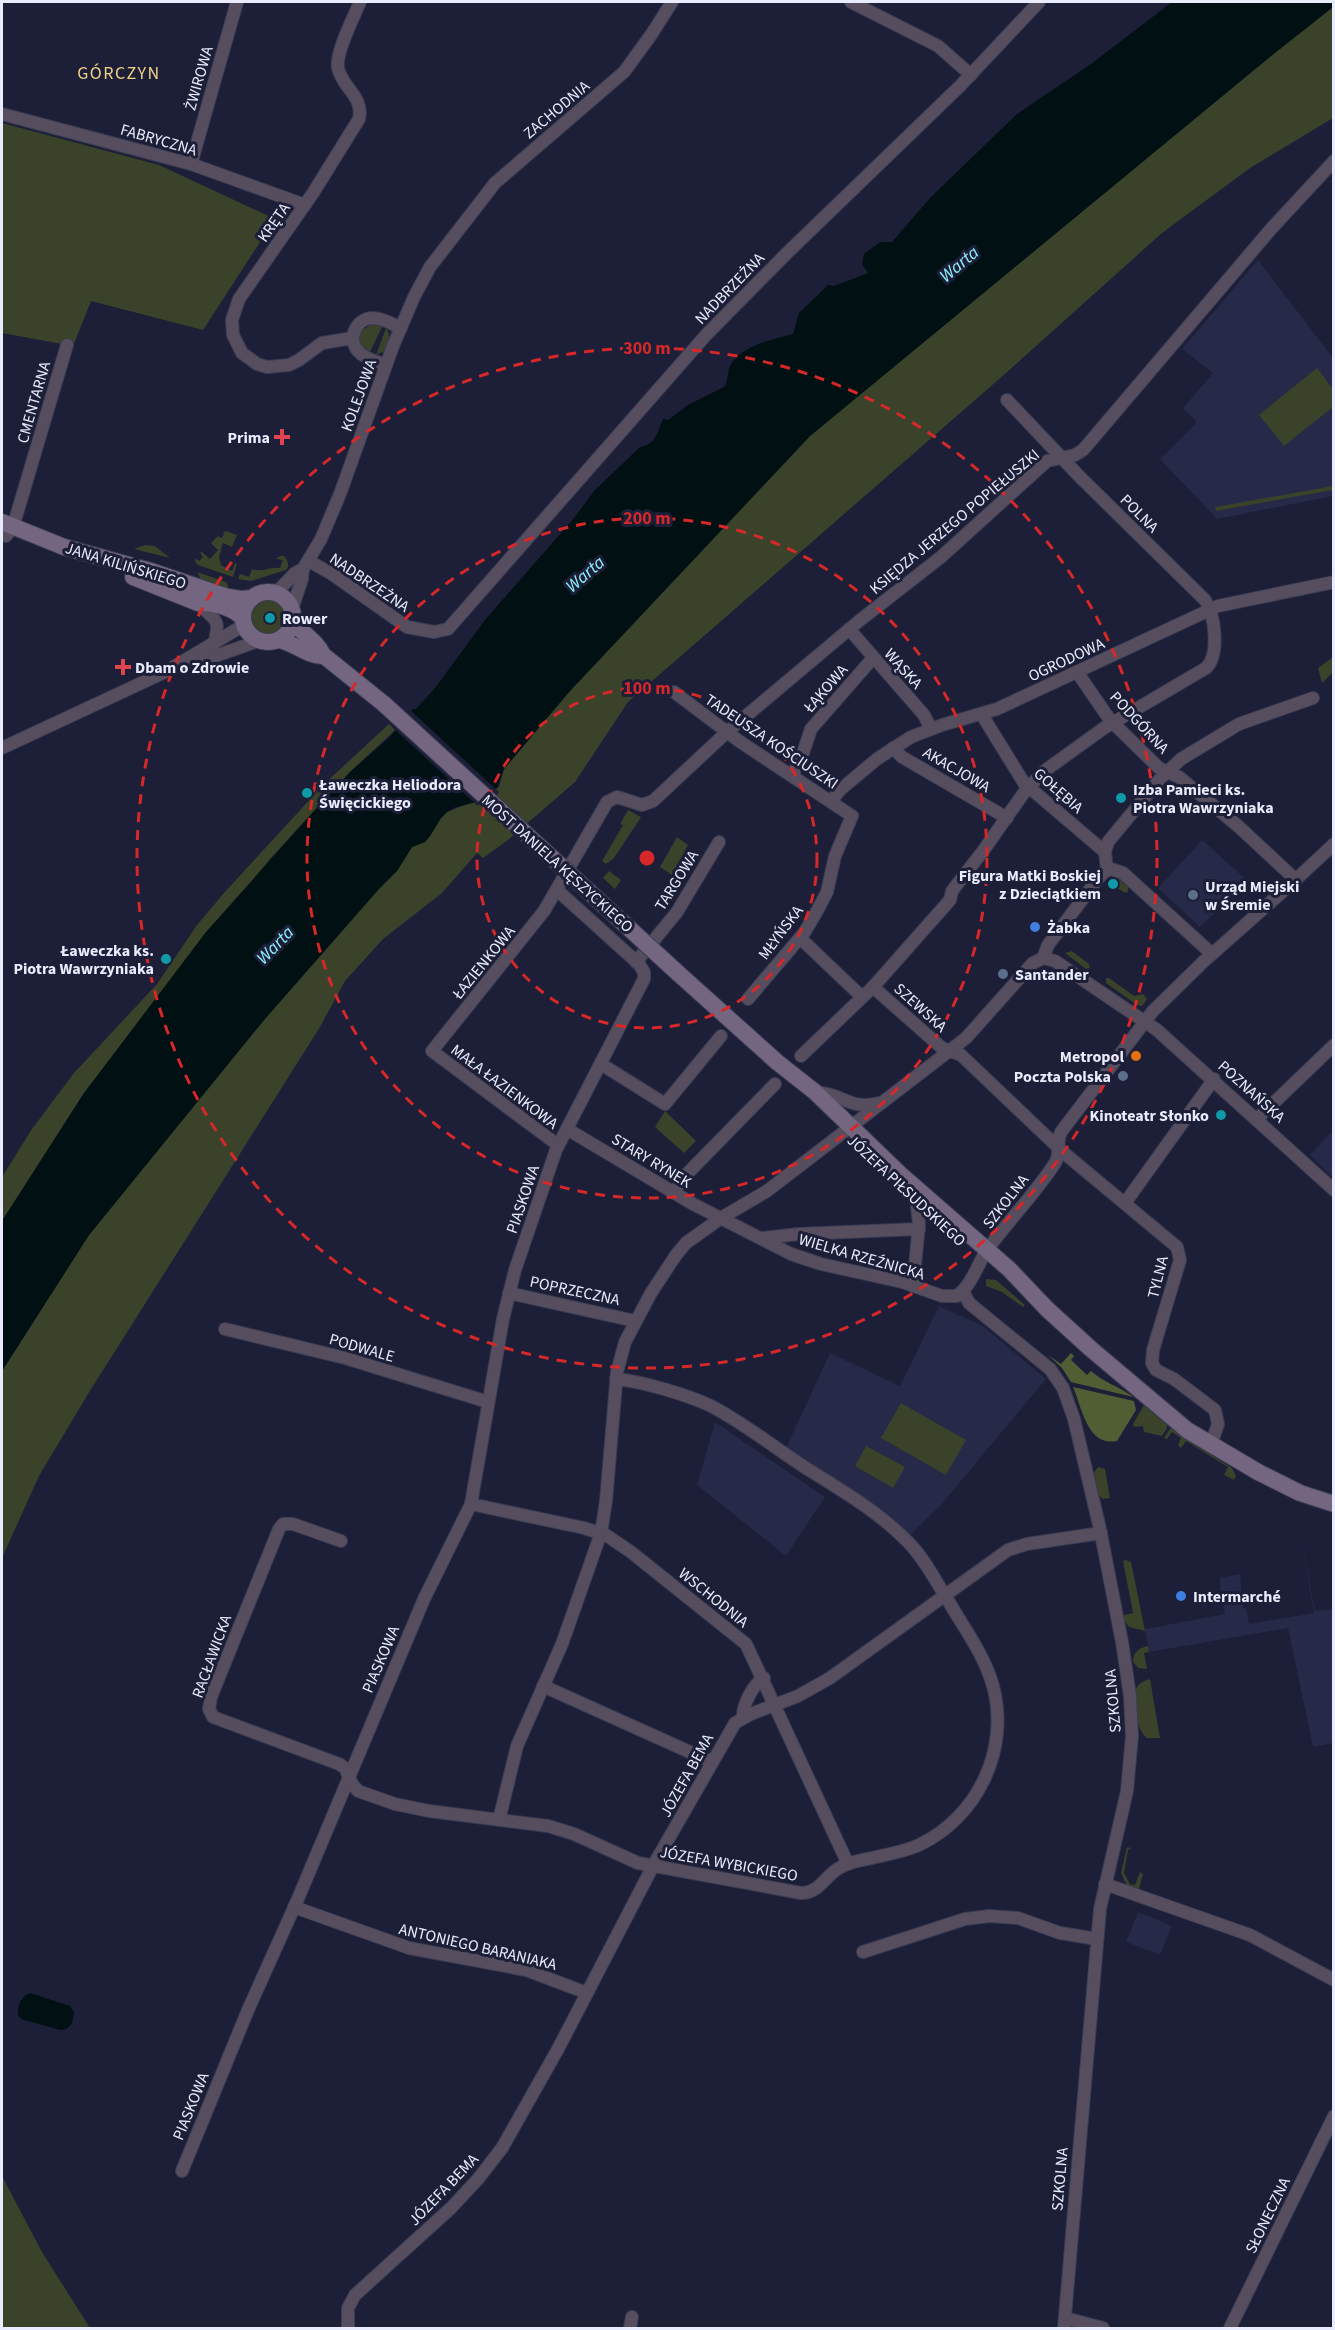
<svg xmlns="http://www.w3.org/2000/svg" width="1335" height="2330" font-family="'Source Sans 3',sans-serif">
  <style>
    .built { fill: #262947 }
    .green { fill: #3a4229 }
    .forest { fill: #515e34 }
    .water { fill: #011113 }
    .pier { fill: #1c1f37 }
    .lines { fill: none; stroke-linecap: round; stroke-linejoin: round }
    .street-casing { stroke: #393c53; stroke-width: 14 }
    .secondary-casing { stroke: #393c53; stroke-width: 18 }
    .street { stroke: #564e5f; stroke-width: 12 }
    .secondary { stroke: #746681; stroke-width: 16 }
    .secondary-bridge-casing { stroke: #393c53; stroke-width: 18; stroke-linecap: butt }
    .secondary-bridge { stroke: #746681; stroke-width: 16 }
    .ring { fill: none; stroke: #d62828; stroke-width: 3; stroke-dasharray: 10 8 }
    .health-dot { fill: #e0444e; stroke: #1c1f37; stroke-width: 2 }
    .culture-dot { fill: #0f9aa8; stroke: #1c1f37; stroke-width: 2 }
    .service-dot { fill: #5c6f8a; stroke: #1c1f37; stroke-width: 2 }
    .shop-dot { fill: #3f7fe0; stroke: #1c1f37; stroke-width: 2 }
    .food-dot { fill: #e8710a; stroke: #1c1f37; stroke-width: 2 }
    .labels { text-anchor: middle; stroke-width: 6; stroke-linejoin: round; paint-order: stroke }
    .street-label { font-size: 16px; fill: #e9ecfd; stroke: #1c1f37 }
    .poi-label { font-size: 16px; font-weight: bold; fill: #e9ecfd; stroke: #1c1f37; text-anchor: start }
    .neighbourhood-label { font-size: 18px; letter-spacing: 1.5px; fill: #f0d085; stroke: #1c1f37 }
    .water-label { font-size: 18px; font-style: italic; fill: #8df2fc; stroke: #1c1f37 }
    .centre { fill: #d62828; stroke: #1c1f37; stroke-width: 3 }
    .ring-label { font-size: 18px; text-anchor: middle; font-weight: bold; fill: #d62828; stroke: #1c1f37; stroke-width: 6; stroke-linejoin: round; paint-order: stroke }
  </style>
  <rect width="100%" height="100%" fill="#1c1f37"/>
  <!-- built -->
  <g class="built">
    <path d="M 1258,260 L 1333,358 L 1333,496 L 1217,519 L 1160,459 L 1197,422 L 1183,408 L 1213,373 L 1182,349 Z"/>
    <path d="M 1202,840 L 1248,881 L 1200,927 L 1158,888 Z"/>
    <path d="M 1333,1130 L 1333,1178 L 1310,1155 Z"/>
    <path d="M 939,1306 L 983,1326 L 1046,1379 L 941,1505 L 909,1536 L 786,1448 L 830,1353 L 900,1386 Z"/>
    <path d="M 715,1422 L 825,1497 L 786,1556 L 697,1485 Z"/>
    <path d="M 1299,1526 L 1315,1611 L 1332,1609 L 1333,1617 L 1333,1743 L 1313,1747 L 1288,1628 L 1149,1652 L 1145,1629 L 1225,1614 L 1219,1578 L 1240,1574 L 1243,1608 L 1246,1608 L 1249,1624 L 1314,1613 Z"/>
    <path d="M 1138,1912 L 1172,1926 L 1160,1955 L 1126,1942 Z"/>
  </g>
  <!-- green -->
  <g class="green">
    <path d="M 1333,7 L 1333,118 L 1250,168 L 1162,233 L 1005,374 L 628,702 L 575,782 L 508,840 L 483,858 L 477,853 L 442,893 L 383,939 L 345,981 L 320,1027 L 88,1394 L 39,1476 L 2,1558 L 2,1371 L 89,1235 L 264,1020 L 378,890 L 397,871 L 412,847 L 425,842 L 430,836 L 441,818 L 447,812 L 468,804 L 499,787 L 504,769 L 569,692 L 810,436 L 1271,56 Z"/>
    <path d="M 2,123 L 159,165 L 275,219 L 203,330 L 91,301 L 73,346 L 2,333 Z"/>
    <path d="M 372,324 L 382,327 L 370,352 L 362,347 L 359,341 L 361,331 Z"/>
    <path d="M 386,328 C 392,336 388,343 385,351 L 376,355 Z"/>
    <path d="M 1317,368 L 1333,389 L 1333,407 L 1284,446 L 1259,415 Z"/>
    <path d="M 1333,486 L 1333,490 L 1216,511 L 1215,507 Z"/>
    <path d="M 226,531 L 237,535 L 232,547 L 223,543 L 219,557 L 221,565 L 232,571 L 235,563 L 237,564 L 233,577 L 198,565 L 195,561 L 196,558 L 199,561 L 203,557 L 200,553 L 202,552 L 210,559 L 218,550 L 211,543 L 218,536 L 221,538 L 224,535 L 223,532 Z"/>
    <path d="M 145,545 L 155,546 L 170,558 L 134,549 Z"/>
    <path d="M 280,556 L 284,556 C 288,560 290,566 286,570 L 251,581 L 238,579 L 240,574 L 249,577 L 252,569 C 263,573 269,566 280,568 L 283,560 L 276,559 Z"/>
    <path d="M 197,572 L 226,582 L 228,586 L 227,592 L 202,581 Z"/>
    <circle cx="268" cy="617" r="17"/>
    <path d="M 1333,657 L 1333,672 L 1322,683 L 1318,668 Z"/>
    <path d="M 389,724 L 395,730 L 350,772 L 270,859 L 84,1093 L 2,1221 L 2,1177 L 32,1129 L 74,1073 L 157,984 L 197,925 L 224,893 L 324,784 Z"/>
    <path d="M 628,810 L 641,817 L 614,858 L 606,864 L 602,861 L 623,825 L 620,824 Z"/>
    <path d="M 677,837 L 688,845 L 672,875 L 660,867 Z"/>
    <path d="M 609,871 L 621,880 L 615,889 L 603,878 Z"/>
    <path d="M 1111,879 L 1119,879 L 1128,887 L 1128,892 L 1125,893 L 1119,889 L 1111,890 L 1108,884 Z"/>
    <path d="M 1072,951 L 1089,964 L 1090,968 L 1086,969 L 1065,953 Z"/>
    <path d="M 1106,978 L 1109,978 L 1134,996 L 1143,994 L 1147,999 L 1142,1006 L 1137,1005 L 1106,983 Z"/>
    <path d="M 665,1111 L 696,1141 L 684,1153 L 655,1127 Z"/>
    <path d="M 986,1279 L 996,1280 L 1025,1305 L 1023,1307 L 1002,1292 L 986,1286 Z"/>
    <path d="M 901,1403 L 966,1440 L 946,1475 L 881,1438 Z"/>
    <path d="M 1144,1405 L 1167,1424 L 1167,1428 L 1162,1436 L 1144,1432 L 1143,1426 L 1134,1427 L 1133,1424 Z"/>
    <path d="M 1173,1424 L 1196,1445 L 1232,1468 L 1236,1476 L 1234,1480 L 1224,1475 L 1228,1467 L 1186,1441 L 1181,1448 L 1178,1445 L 1181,1438 L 1172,1432 L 1167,1439 L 1164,1438 Z"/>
    <path d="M 866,1446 L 905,1467 L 893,1488 L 855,1466 Z"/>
    <path d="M 1098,1467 L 1105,1469 L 1110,1498 L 1103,1499 L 1097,1494 L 1093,1474 Z"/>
    <path d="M 1126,1560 L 1131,1562 L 1145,1631 L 1129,1627 L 1123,1619 L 1124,1615 L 1133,1613 L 1123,1561 Z"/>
    <path d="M 1148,1646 L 1149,1652 L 1144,1653 L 1147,1669 L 1138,1668 L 1133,1662 C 1133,1652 1139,1648 1148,1646 Z"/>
    <path d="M 1150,1679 L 1160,1738 L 1147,1738 C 1137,1731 1132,1704 1135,1691 C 1137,1684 1143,1681 1150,1679 Z"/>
    <path d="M 1127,1847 L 1131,1848 L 1128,1850 L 1124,1873 L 1130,1884 L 1135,1885 L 1140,1872 L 1143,1874 L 1139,1889 L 1127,1886 L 1121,1873 Z"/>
    <path d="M 2,2176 L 42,2252 L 90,2328 L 2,2328 Z"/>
  </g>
  <!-- forest -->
  <g class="forest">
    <path d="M 1071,1353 L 1074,1356 L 1071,1360 L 1087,1375 L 1091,1371 C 1104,1383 1119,1386 1133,1397 L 1071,1382 L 1062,1368 L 1048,1355 L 1061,1364 Z"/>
    <path d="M 1073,1387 L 1134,1401 L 1136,1410 L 1117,1441 C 1087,1447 1082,1407 1073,1387 Z"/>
  </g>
  <!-- water -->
  <g class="water">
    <path d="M 1172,2 L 1333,2 L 1333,7 L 1271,56 L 810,436 L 569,692 L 504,769 L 494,795 L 485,800 L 456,807 L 447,812 L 441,818 L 430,836 L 425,842 L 412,847 L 397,871 L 378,890 L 264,1020 L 89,1235 L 2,1371 L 2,1221 L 84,1093 L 206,932 L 304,822 L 350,772 L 390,737 L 413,709 L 416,709 L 435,688 L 485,620 L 574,518 L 594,491 L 640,447 C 655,445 658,432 663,419 L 668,420 L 688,405 L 724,387 C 729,380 727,370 731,364 C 745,344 772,340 793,334 L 799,313 L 828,285 L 834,286 L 868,273 L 862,264 L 864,254 L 880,242 L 892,242 L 931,197 L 1017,114 L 1091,64 Z"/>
    <path d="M 30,1993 L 70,2006 L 74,2013 C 73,2023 70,2030 60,2030 L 21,2019 L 18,2015 C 17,2006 21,1996 30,1993 Z"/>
  </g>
  <!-- pier -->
  <path class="pier" d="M 409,709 L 499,792 L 496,797 L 487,803 L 477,805 L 393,728 Z"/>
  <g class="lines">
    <!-- street casing -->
    <g class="street-casing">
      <g id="street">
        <path d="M 851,2 L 938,46 L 971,75"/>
        <path d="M 2,114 L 191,164 L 305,205"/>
        <path d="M 191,164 L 237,2"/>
        <path d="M 353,338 L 322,343 L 299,360 L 289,365 L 267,367 L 257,364 L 242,353 L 233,335 L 232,320 L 239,299 L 313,193 L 359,119 C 364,96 342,88 338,68 C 335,53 354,17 360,2"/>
        <path d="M 386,365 C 378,362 366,359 360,353 C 346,341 355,318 373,318 C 383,318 392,324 401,328"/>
        <path d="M 6,536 L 13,527 L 67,345"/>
        <path d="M 309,561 L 332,574 L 407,627 L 434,632 L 448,629 L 706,335 L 787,253 L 960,86 L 1039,2"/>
        <path d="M 276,593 L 295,573 L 303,569 L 321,539 L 340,494 L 393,346 L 414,297 L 430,267 L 495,183 L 624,72 L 651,35 L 672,2"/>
        <path d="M 198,603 C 213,620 222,616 214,644"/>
        <path d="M 292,609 L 302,579 L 303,569"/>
        <path d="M 849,629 L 924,715 L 931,729"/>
        <path d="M 187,666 L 258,641"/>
        <path d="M 1077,672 L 1110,720 L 1159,768 L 1179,777 L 1238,826 L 1296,880"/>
        <path d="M 674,692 L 739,741 L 852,816 L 835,856 L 827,892 L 816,913 L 804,933 L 748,999"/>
        <path d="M 982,715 L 1024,783 L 1105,852"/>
        <path d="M 2,748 L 165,672 L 244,625"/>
        <path d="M 893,748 L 902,757 L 1007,818"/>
        <path d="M 792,776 L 803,753 L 811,729 L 873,658"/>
        <path d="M 831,801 L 840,790 L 877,759 L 911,737 L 942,725 L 997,709 L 1218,606 L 1334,582"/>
        <path d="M 1107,870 L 1105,852 L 1108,842 L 1160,779 L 1181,759 L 1239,724 L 1313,698"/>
        <path d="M 800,938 L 862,997"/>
        <path d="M 1043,958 L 1048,945 L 1097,880 L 1104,872 L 1111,869 L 1123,873 L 1212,954"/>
        <path d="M 636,962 L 677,912 L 719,842"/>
        <path d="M 873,987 L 942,1048 L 961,1055 L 1064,1153 L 1177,1247 L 1180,1260 L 1153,1350 L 1152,1363 L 1156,1370 L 1174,1379 L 1215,1410 L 1218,1424 L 1214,1436"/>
        <path d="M 801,1056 L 873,987 L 950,900 L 952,891 L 983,851 L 1023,794 L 1043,772 L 1104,728 L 1206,668 C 1220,655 1215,614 1205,600 L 1079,476 L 1007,400"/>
        <path d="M 601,1064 L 665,1104 L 721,1036"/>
        <path d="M 815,1092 C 843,1093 849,1111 879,1103"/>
        <path d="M 1257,1119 L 1334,1045"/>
        <path d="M 567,1129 L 693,1204 L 791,1254 L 821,1264 L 902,1282 L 942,1296 L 957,1296 C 972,1285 977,1265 987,1250 C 1008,1221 1035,1194 1055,1163 C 1061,1154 1056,1142 1061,1132 L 1153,1011 L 1203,962 L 1290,885 L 1334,844"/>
        <path d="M 558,1145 L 432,1051 L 544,911 L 607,802 L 617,797 L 642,805 L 653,801 L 727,732 L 859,621 L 941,557 L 1047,461 L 1075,455 L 1083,450 L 1271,229 L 1334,161"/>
        <path d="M 674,1192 L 683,1178 L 775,1084"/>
        <path d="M 1125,1203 L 1214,1079"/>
        <path d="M 763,1238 L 799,1234 L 919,1229"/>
        <path d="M 913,1286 L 919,1224 L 916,1198"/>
        <path d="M 963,1291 L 969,1303 L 1050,1369 L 1063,1388 L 1074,1419 L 1100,1529 L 1122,1642 L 1130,1696 L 1132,1736 L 1127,1791 L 1100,1909 L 1064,2328"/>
        <path d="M 509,1293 L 635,1321"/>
        <path d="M 225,1329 L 345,1358 L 488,1402"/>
        <path d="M 471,1504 L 584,1528 L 606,1535 L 631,1552 L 746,1644 L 848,1864"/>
        <path d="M 341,1541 L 293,1524 L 283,1524 L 279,1529 L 211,1697 L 209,1709 L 213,1717 L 339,1764 L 345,1768 L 352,1784 L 358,1791 L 395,1804 L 429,1811 L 548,1826 L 574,1834 L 638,1863 L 801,1893 C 819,1894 826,1874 841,1867 C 851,1861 865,1860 876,1857 C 890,1854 906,1851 919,1845 C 978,1817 1010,1749 993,1686 C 984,1654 965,1630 949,1602 C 936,1582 925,1559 908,1542 C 879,1512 841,1490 806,1468 C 775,1448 744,1423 711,1406 C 688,1395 641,1381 616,1379"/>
        <path d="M 543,1686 L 712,1762"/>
        <path d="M 743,1718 C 742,1706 753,1684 764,1678"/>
        <path d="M 499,1820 L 517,1746 L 562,1644 L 601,1533 L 606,1501 L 617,1372 L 625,1342 L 651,1293 L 676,1255 L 686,1243 L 721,1218 L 767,1191 L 966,1038 L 1033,963 L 1043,958 L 1055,961 L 1157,1030 L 1334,1190"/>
        <path d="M 1105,1884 L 1250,1935 L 1334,1980"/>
        <path d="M 294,1907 L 409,1948 L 526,1970 L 587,1993"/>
        <path d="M 863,1952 L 965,1919 L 989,1916 L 1018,1918 L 1060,1933 L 1097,1939"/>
        <path d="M 182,2171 L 248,2010 L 297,1901 L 424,1599 L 471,1504 L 503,1319 L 515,1270 L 556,1150 L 644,979 L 644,972 L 639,964 L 557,890"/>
        <path d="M 1065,2318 L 1103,2328"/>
        <path d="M 348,2328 L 348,2308 L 355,2295 L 451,2208 L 478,2179 L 502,2148 L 558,2049 L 653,1866 L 735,1723 L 751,1714 L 798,1696 L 830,1678 L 1008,1550 L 1027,1544 L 1101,1533"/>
        <path d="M 630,2328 L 632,2317"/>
        <path d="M 1230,2328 L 1334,2116"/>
      </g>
    </g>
    <!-- secondary casing -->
    <g class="secondary-casing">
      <g id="secondary">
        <path d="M 2,522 L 64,547 L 154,572 L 228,597 L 241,599 L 252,598"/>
        <path d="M 133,577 L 198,603 C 213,602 232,607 243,618"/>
        <circle cx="268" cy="617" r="25"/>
        <path d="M 293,621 C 302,634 317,641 323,655 L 384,704"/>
        <path d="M 279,640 C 294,643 310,657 323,656"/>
        <path d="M 679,974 L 777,1062 L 815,1092 L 900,1174 L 1009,1269 L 1047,1309 L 1091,1349 L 1187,1430 L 1258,1472 L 1300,1493 L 1334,1504"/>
      </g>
    </g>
    <!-- street -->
    <use href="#street" class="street"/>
    <!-- secondary -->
    <use href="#secondary" class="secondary"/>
    <!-- secondary-bridge casing -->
    <g class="secondary-bridge-casing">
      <path id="secondary-bridge" d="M 384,704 L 679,974"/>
    </g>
    <!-- secondary-bridge -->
    <use href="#secondary-bridge" class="secondary-bridge"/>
  </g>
  <!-- distance rings -->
  <g class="ring">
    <circle cx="647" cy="858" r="170"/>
    <circle cx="647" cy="858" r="340"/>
    <circle cx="647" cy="858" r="510"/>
  </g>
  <!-- markers -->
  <g class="health-dot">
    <path d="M279 428h6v6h6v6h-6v6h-6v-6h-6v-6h6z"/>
    <path d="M120 658h6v6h6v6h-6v6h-6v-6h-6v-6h6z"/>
  </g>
  <g class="culture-dot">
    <circle cx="270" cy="618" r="6"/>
    <circle cx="307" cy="793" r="6"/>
    <circle cx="1121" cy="798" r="6"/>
    <circle cx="1113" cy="884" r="6"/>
    <circle cx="166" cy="959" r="6"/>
    <circle cx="1221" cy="1115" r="6"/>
  </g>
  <g class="service-dot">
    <circle cx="1193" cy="895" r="6"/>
    <circle cx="1003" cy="974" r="6"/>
    <circle cx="1123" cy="1076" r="6"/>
  </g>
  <g class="shop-dot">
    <circle cx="1035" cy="927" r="6"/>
    <circle cx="1181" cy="1596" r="6"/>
  </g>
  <circle class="food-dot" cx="1136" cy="1056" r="6"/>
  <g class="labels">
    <!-- street labels -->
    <g class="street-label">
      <text transform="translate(198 78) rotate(-74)" y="6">ŻWIROWA</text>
      <text transform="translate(556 109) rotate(-40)" y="6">ZACHODNIA</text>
      <text transform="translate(159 139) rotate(16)" y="6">FABRYCZNA</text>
      <text transform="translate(273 222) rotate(-55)" y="6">KRĘTA</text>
      <text transform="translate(729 288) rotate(-46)" y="6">NADBRZEŻNA</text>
      <text transform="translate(358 395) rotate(-70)" y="6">KOLEJOWA</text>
      <text transform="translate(33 402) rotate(-74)" y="6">CMENTARNA</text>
      <text transform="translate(1140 513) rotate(45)" y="6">POLNA</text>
      <text transform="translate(954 521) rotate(-40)" y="6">KSIĘDZA JERZEGO POPIEŁUSZKI</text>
      <text transform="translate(126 565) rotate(17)" y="6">JANA KILIŃSKIEGO</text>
      <text transform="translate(370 582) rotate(34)" y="6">NADBRZEŻNA</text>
      <text transform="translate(1066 659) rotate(-25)" y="6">OGRODOWA</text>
      <text transform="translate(904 668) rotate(48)" y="6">WĄSKA</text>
      <text transform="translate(825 688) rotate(-49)" y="6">ŁĄKOWA</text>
      <text transform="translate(1140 722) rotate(47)" y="6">PODGÓRNA</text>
      <text transform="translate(772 741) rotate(34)" y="6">TADEUSZA KOŚCIUSZKI</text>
      <text transform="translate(957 769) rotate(30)" y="6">AKACJOWA</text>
      <text transform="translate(1059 790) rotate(41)" y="6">GOŁĘBIA</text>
      <text transform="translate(558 863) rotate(42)" y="6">MOST DANIELA KĘSZYCKIEGO</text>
      <text transform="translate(676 880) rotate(-58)" y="6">TARGOWA</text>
      <text transform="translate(780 932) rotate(-53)" y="6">MŁYŃSKA</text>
      <text transform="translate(483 962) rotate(-51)" y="6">ŁAZIENKOWA</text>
      <text transform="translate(921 1007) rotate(42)" y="6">SZEWSKA</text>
      <text transform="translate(505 1086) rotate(37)" y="6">MAŁA ŁAZIENKOWA</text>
      <text transform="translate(1252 1091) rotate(42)" y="6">POZNAŃSKA</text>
      <text transform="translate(652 1160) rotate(31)" y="6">STARY RYNEK</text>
      <text transform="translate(907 1190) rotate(43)" y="6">JÓZEFA PIŁSUDSKIEGO</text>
      <text transform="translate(522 1199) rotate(-71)" y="6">PIASKOWA</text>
      <text transform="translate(1005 1201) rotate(-52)" y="6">SZKOLNA</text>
      <text transform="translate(862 1256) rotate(16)" y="6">WIELKA RZEŹNICKA</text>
      <text transform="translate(1157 1277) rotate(-76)" y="6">TYLNA</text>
      <text transform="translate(575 1290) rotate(12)" y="6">POPRZECZNA</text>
      <text transform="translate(362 1347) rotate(16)" y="6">PODWALE</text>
      <text transform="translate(714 1597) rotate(39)" y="6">WSCHODNIA</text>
      <text transform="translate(211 1656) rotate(-70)" y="6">RACŁAWICKA</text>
      <text transform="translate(380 1659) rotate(-67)" y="6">PIASKOWA</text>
      <text transform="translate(1112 1701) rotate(-95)" y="6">SZKOLNA</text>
      <text transform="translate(686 1775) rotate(-61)" y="6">JÓZEFA BEMA</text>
      <text transform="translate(729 1863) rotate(10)" y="6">JÓZEFA WYBICKIEGO</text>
      <text transform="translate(478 1946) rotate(13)" y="6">ANTONIEGO BARANIAKA</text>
      <text transform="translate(190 2106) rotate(-68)" y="6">PIASKOWA</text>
      <text transform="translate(1059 2179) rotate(-85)" y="6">SZKOLNA</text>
      <text transform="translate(443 2189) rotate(-46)" y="6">JÓZEFA BEMA</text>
      <text transform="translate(1267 2215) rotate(-64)" y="6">SŁONECZNA</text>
    </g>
    <!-- poi labels -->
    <g class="poi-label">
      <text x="270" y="443" text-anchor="end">Prima</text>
      <text x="282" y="624">Rower</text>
      <text x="135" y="673">Dbam o Zdrowie</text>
      <text x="319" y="790">Ławeczka Heliodora<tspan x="319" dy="18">Święcickiego</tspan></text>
      <text x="1133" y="795">Izba Pamieci ks.<tspan x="1133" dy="18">Piotra Wawrzyniaka</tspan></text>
      <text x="1101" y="881" text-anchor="end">Figura Matki Boskiej<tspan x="1101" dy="18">z Dzieciątkiem</tspan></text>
      <text x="1205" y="892">Urząd Miejski<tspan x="1205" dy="18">w Śremie</tspan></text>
      <text x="1047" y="933">Żabka</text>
      <text x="154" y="956" text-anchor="end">Ławeczka ks.<tspan x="154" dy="18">Piotra Wawrzyniaka</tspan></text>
      <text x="1015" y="980">Santander</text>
      <text x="1124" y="1062" text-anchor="end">Metropol</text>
      <text x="1111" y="1082" text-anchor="end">Poczta Polska</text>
      <text x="1209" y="1121" text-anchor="end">Kinoteatr Słonko</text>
      <text x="1193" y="1602">Intermarché</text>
    </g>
    <!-- neighbourhood labels -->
    <g class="neighbourhood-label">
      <text x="119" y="79">GÓRCZYN</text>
    </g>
    <!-- water labels -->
    <g class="water-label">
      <text transform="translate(959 264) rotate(-40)" y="6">Warta</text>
      <text transform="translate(585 574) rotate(-41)" y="6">Warta</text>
      <text transform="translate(275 945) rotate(-46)" y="6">Warta</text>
    </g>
  </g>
  <circle cx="647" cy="858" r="9" class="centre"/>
  <g class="ring-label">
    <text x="647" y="354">300 m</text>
    <text x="647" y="524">200 m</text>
    <text x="647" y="694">100 m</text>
  </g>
  <!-- border -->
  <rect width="1335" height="2330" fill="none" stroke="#e9ecfd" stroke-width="6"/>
</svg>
